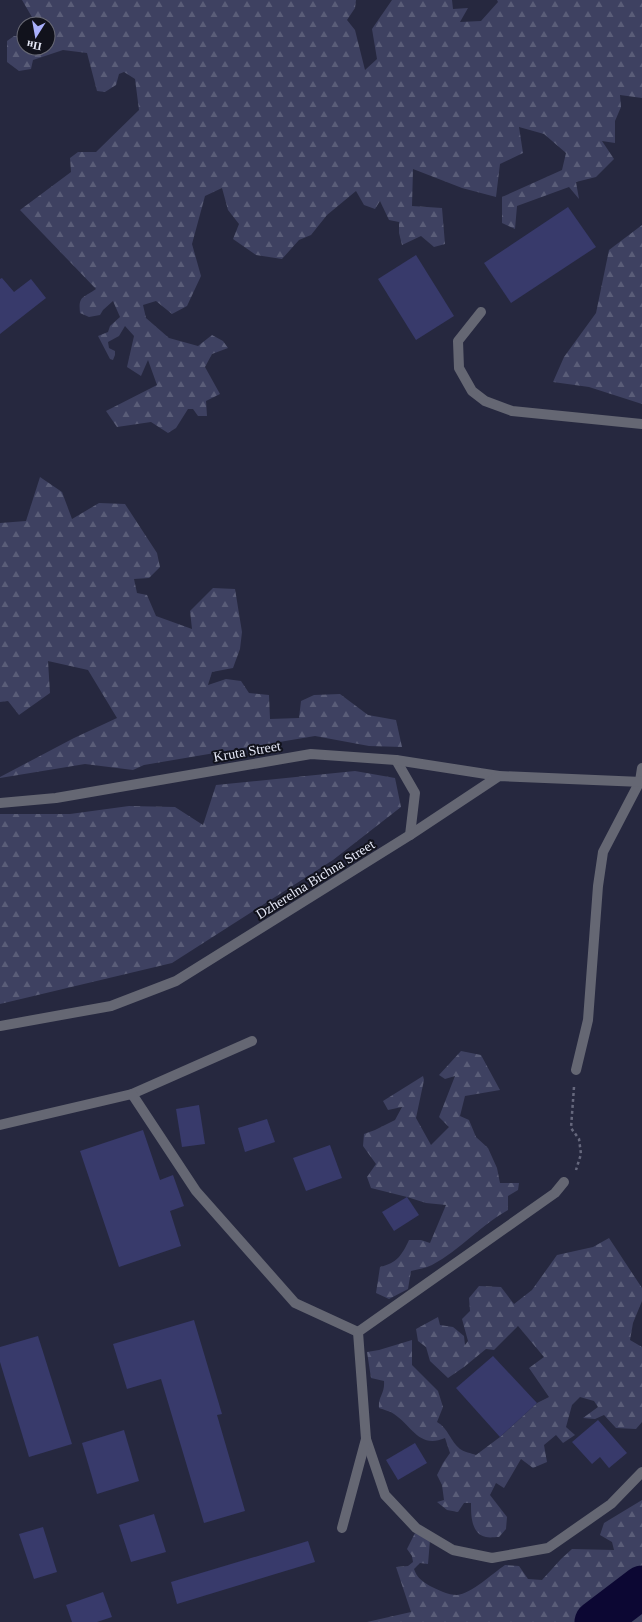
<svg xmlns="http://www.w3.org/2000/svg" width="642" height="1622" font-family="'Times New Roman',serif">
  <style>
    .forest { fill: url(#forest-firs) }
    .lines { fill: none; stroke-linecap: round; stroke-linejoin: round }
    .river { stroke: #0c0733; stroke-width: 43 }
    .building { fill: #383a6b }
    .path { stroke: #66687d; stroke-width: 2.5; stroke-dasharray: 3 3; stroke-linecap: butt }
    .service { stroke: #656773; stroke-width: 10 }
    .minor { stroke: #656773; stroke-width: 10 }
    .labels { text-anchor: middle; stroke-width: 4; stroke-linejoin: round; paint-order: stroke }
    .street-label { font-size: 14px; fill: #e7eaf9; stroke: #11121c }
  </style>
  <defs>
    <pattern id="forest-firs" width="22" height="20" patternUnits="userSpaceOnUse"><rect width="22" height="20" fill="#3e4161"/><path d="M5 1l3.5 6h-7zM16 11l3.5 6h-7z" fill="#5a5d78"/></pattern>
  </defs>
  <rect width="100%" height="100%" fill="#26283f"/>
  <!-- forest -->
  <g class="forest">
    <path d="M 22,0 L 356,0 L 355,8 L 347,20 L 355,30 L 365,70 L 377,59 L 372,29 L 392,0 L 452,0 L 453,9 L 468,8 L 460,22 L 481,21 L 498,2 L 497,0 L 642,0 L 642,98 L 620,95 L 621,107 L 615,121 L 615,143 L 602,141 L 614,159 L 596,177 L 576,182 L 579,199 L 569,187 L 517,206 L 515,229 L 502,223 L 502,197 L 562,170 L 566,153 L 544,134 L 519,127 L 523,153 L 500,164 L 496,197 L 462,188 L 413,169 L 412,206 L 442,208 L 445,244 L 434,247 L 421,236 L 402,245 L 399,233 L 399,222 L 389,220 L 380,201 L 375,209 L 364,205 L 356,191 L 327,215 L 311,235 L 299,240 L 282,259 L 256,255 L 233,239 L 239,224 L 228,210 L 222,188 L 205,196 L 192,244 L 201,276 L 187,306 L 172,314 L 156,301 L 143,305 L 146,318 L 169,338 L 198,346 L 212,335 L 223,341 L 228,348 L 212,354 L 205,367 L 220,394 L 206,401 L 207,416 L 198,416 L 193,409 L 188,409 L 176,428 L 168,433 L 151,422 L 117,427 L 106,411 L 157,385 L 148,360 L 141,376 L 127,367 L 134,336 L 125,326 L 119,336 L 108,342 L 109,348 L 115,351 L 115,355 L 113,360 L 110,359 L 98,336 L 108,332 L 110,326 L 120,317 L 113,301 L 103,310 L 100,315 L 89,317 L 80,313 C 78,295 84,298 96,289 L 20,210 L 71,172 L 70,158 L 78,152 L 96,152 L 139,110 L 135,79 L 124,72 L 119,74 L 116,85 L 105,92 L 97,91 L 87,53 L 63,50 L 33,60 L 31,69 L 19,71 L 7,62 L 7,41 L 14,36 L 24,37 L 24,48 L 48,48 L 48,24 L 36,24 Z"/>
    <path d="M 642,225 L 642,404 L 589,387 L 553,382 L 564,357 L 596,313 L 609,250 Z"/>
    <path d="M 40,477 L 62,492 L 72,519 L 99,503 L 125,504 L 157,553 L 160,567 L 149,578 L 134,579 L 137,593 L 147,595 L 156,616 L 192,629 L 190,611 L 213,588 L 235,589 L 242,632 L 240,649 L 233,668 L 212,672 L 208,685 L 226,679 L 241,681 L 249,693 L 269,695 L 270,719 L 299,718 L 301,701 L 314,695 L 340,694 L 368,715 L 396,720 L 402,747 L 369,746 L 315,736 L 144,765 L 133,770 L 85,764 L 0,778 L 0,777 L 74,738 L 117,718 L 88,670 L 48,661 L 50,693 L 19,715 L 8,701 L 0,702 L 0,523 L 26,521 Z"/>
    <path d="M 355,771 L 395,778 L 401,807 L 333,860 L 172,963 L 0,1004 L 0,814 L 70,814 L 129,806 L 175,807 L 203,825 L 216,785 Z"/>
    <path d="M 461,1051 L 481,1055 L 500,1090 L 465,1096 L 460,1116 L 469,1120 L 476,1137 L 488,1148 L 497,1168 L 500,1183 L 519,1183 L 518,1190 L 508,1196 L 508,1210 C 481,1225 460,1250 432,1265 C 426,1268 418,1269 411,1271 L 408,1289 L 389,1299 L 376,1293 L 380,1267 C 397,1263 402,1255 409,1240 L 421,1240 L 430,1243 L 446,1205 L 426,1203 L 407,1197 L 371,1188 L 367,1177 L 376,1164 L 363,1146 L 364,1134 L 375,1130 L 395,1120 L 402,1107 L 388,1110 L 383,1101 L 423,1076 L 424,1080 L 416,1118 L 431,1145 L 449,1127 L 439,1117 L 455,1076 L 445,1079 L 439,1075 Z"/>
    <path d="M 609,1238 L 642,1288 L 642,1301 L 633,1323 L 630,1340 L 642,1347 L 642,1422 L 636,1429 L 616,1428 L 604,1415 L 595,1419 L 583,1418 L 598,1407 L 594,1401 L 580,1397 L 572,1405 L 566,1427 L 575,1435 L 563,1443 L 556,1435 L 544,1445 L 547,1462 L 533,1468 L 521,1459 L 504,1488 L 496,1483 L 490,1495 L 507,1517 L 506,1529 L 499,1537 C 495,1537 490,1538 486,1537 C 471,1534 471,1515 471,1503 L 464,1503 L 458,1512 L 447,1510 L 437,1502 L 444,1500 L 442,1485 L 437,1475 L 443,1463 L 450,1453 L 445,1438 C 419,1449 412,1426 394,1414 C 390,1411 384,1410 379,1408 C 378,1396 385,1394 384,1381 L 371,1378 L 367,1352 L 379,1350 L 412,1340 L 412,1365 L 438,1391 L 443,1407 L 437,1422 C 448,1428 451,1442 460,1449 C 464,1452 471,1453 476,1455 L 500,1437 L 537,1403 L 549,1397 L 529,1368 L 544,1357 L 518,1326 L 494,1350 L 486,1349 L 464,1367 L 448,1378 L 430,1361 L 426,1347 L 418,1341 L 416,1329 L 438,1317 L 440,1325 L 453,1327 L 464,1336 L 465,1345 L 468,1341 L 462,1319 L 470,1311 L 469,1298 L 479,1286 L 501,1287 L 514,1304 L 532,1290 L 557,1255 L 593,1247 Z"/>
    <path d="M 642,1500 L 642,1622 L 367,1622 L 411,1612 L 396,1567 L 408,1566 L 413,1562 L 412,1556 L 407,1549 L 415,1533 L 430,1540 L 428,1564 L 420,1563 L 414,1569 C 417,1578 422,1581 430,1586 C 438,1590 448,1595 457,1595 C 471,1594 493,1573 505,1565 L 519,1566 L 528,1579 L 542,1580 L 561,1559 L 572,1549 L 614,1550 L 612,1542 L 600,1535 L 604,1523 Z"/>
  </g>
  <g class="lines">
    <!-- river -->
    <path class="river" d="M 596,1622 L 642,1587"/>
  </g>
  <!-- building -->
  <g class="building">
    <path d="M 568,207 L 596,247 L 511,303 L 484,263 Z"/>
    <path d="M 416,255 L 454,316 L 416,340 L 378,279 Z"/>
    <path d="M 2,278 L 14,292 L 31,279 L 46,298 L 0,334 L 0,279 Z"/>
    <path d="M 199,1105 L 205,1144 L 182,1147 L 176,1109 Z"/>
    <path d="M 267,1119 L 275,1142 L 245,1152 L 238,1128 Z"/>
    <path d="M 143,1130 L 160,1180 L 173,1175 L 184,1206 L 170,1211 L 181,1246 L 119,1267 L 80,1151 Z"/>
    <path d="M 330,1145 L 342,1178 L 306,1191 L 293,1158 Z"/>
    <path d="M 407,1197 L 419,1215 L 394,1231 L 382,1212 Z"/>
    <path d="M 194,1320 L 222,1414 L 217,1415 L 245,1511 L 204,1523 L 161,1379 L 127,1389 L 113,1344 Z"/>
    <path d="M 38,1336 L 72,1444 L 29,1457 L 0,1362 L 0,1347 Z"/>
    <path d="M 493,1356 L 537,1403 L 500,1437 L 456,1388 Z"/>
    <path d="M 598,1420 L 627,1453 L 609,1468 L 600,1457 L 592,1464 L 572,1442 Z"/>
    <path d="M 124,1430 L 139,1481 L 97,1494 L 82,1443 Z"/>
    <path d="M 415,1443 L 427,1463 L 398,1480 L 386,1460 Z"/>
    <path d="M 154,1514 L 166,1552 L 131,1562 L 119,1525 Z"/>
    <path d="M 43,1527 L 57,1572 L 34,1579 L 19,1534 Z"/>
    <path d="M 308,1541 L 315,1562 L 177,1604 L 171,1582 Z"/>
    <path d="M 103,1592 L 112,1617 L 97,1622 L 72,1622 L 66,1605 Z"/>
  </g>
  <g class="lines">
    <!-- path -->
    <path class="path" d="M 574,1087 L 571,1128 L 579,1139 L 581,1154 L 576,1170"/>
    <!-- service -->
    <g class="service">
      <path d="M 481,312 L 458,341 L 459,368 L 472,391 L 485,401 L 512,411 L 642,424"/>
      <path d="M 396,760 L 415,793 L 410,835"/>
      <path d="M 576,1070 L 588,1020 L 598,886 L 603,852 L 640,781"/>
      <path d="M 132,1094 L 252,1041"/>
      <path d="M 0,1125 L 132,1094 L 196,1191 L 295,1303 L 358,1332"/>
      <path d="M 564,1182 L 555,1193 L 358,1332 L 366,1439 L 385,1495 L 416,1528 L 453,1550 L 492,1558 L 548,1548 L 611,1504 L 642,1472"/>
      <path d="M 342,1528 L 366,1439"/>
    </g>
    <!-- minor -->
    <g class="minor">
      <path d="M 640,781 L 642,768"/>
      <path d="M 0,803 L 56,798 L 311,754 L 396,760 L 499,776"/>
      <path d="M 0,1026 L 111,1006 L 176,981 L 410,835 L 499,776 L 642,782"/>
    </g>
  </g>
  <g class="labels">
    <!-- street labels -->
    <g class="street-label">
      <text transform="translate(247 751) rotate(-10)" y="5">Kruta Street</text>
      <text transform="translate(315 879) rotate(-32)" y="5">Dzherelna Bichna Street</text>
    </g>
  </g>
  <!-- north arrow -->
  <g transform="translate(36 36) rotate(191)"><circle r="19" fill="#11121c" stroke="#676874"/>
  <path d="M0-3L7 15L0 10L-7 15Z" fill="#a9b0fc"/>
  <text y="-6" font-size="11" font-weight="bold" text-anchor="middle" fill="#e7eaf9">Пн</text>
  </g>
</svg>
